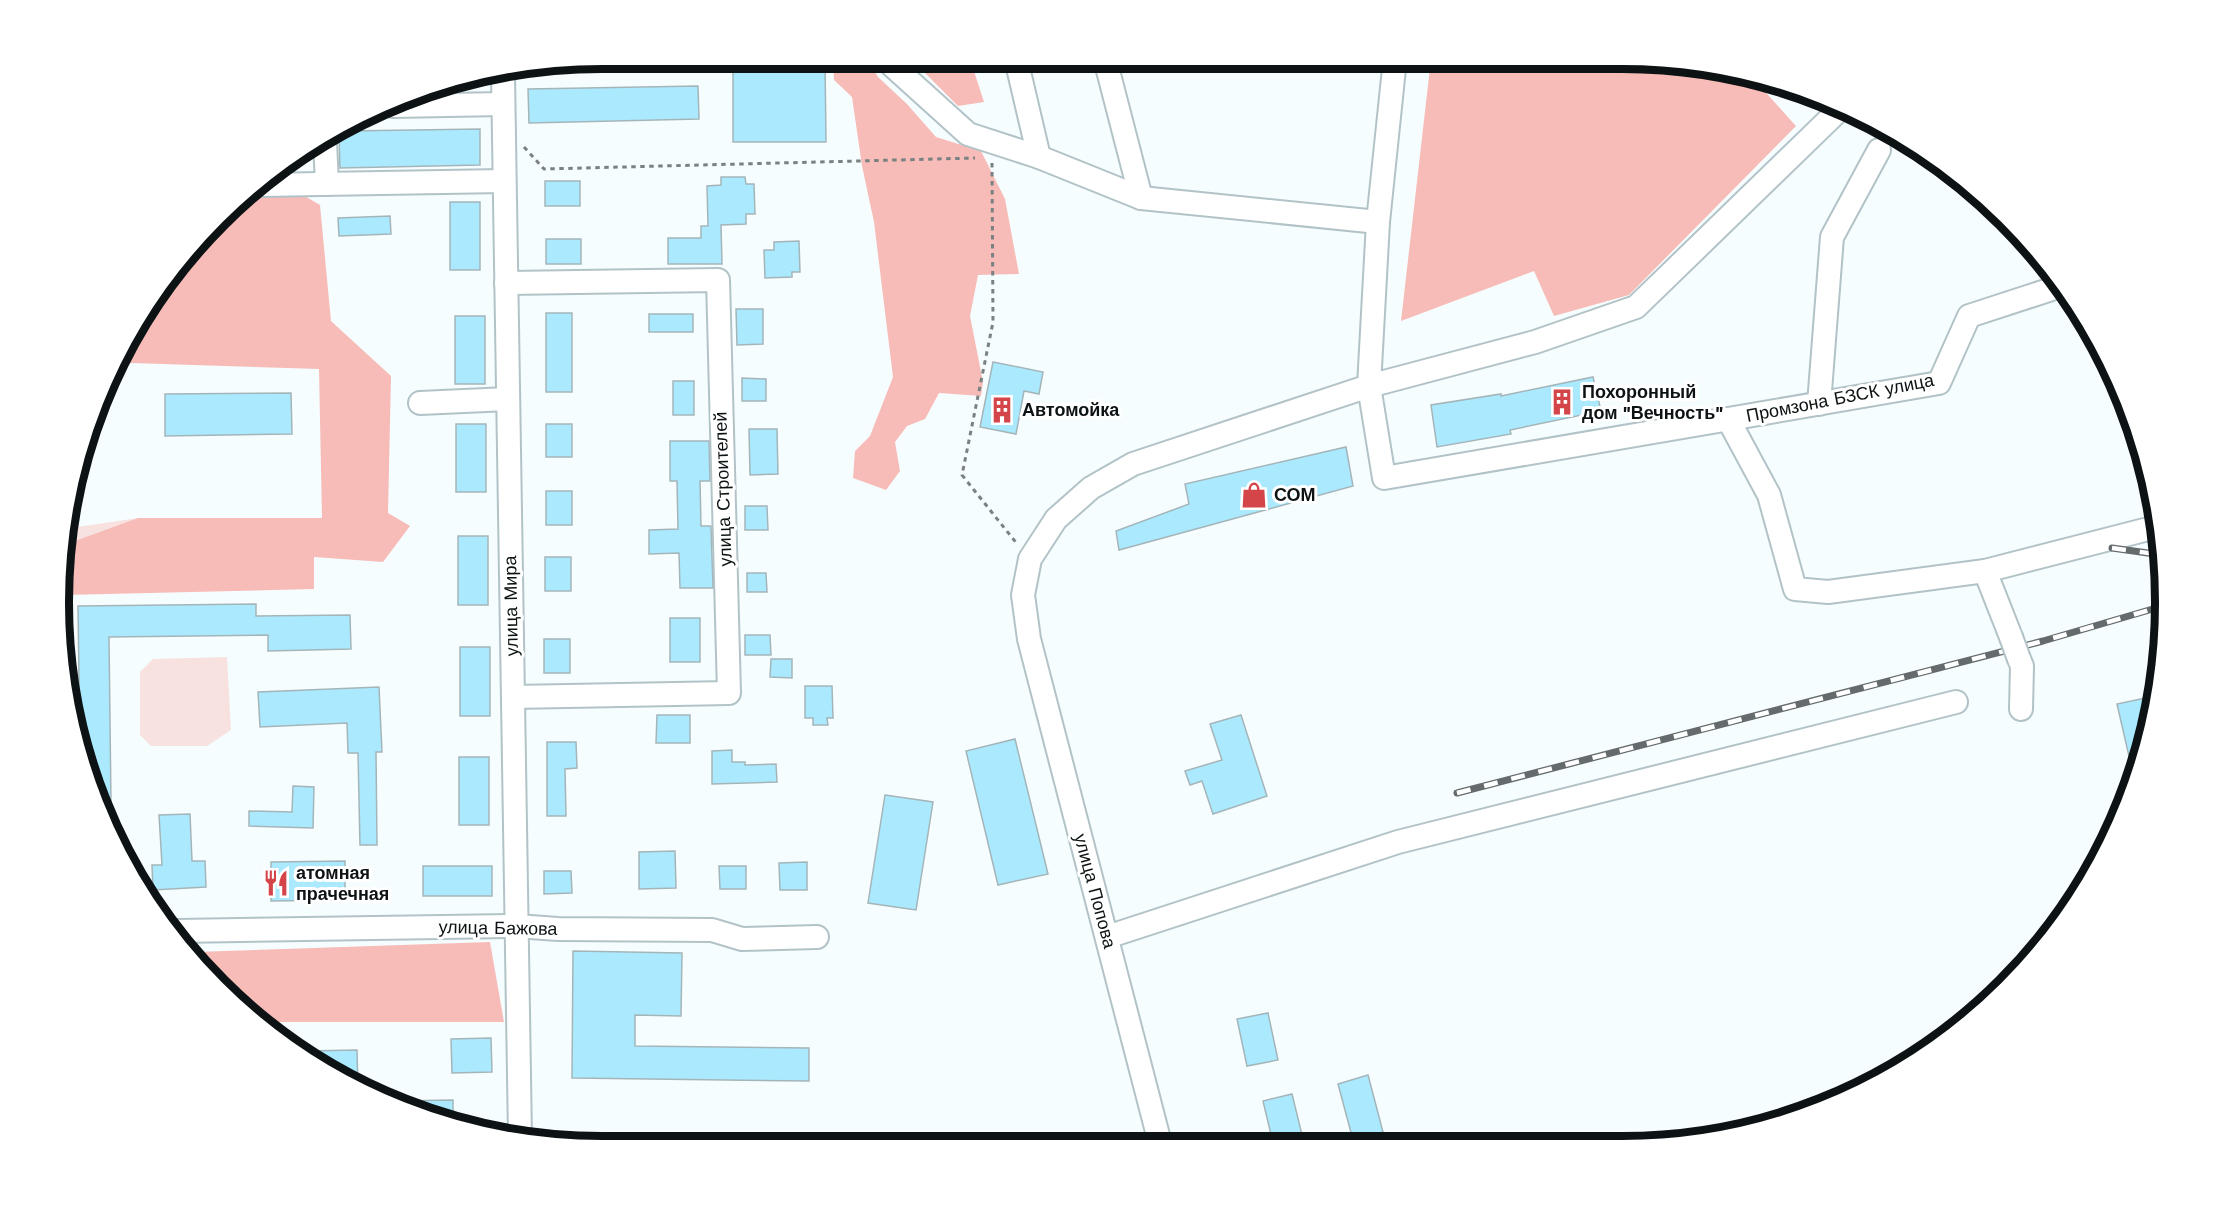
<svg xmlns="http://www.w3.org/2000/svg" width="2224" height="1205" font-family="'Work Sans',sans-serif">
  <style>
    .green { fill: #f7e2e0 }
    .forest { fill: #f7bcb8 }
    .building { fill: #abeafe; stroke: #a4b5ba; stroke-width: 1.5 }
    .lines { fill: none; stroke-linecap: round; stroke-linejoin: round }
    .minor-casing { stroke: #b2c3c8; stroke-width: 26 }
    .path { stroke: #7a8182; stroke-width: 3; stroke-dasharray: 4.5 4.5; stroke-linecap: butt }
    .minor { stroke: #fff; stroke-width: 22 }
    .rail-casing { stroke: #656b6d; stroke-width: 7 }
    .rail { stroke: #fff; stroke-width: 4.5; stroke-dasharray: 14; stroke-linecap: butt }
    .minor-bridge-casing { stroke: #b2c3c8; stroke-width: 26; stroke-linecap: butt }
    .minor-bridge { stroke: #fff; stroke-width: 22 }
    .labels { text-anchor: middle; stroke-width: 6; stroke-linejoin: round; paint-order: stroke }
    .poi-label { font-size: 18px; font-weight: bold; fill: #0d1314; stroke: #fff; text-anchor: start }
    .street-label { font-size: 18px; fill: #0d1314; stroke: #fff }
    .rim { fill: none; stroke: #0d1314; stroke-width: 8 }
  </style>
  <rect width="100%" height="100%" fill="#f6fdff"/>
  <!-- green -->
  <g class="green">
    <path d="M 138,518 L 69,543 L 71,528 Z"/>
    <path d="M 227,657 L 231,730 L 207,746 L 151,746 L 140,735 L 140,672 L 153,659 Z"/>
  </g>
  <!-- forest -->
  <g class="forest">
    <path d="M 833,59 L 867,59 L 878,77 L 907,104 L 936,137 L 981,151 L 1005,199 L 1019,274 L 978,275 L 970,316 L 983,382 L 981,396 L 939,393 L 925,419 L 907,426 L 895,442 L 900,471 L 886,490 L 853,478 L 855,451 L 870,436 L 893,377 L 874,222 L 862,166 L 852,97 L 834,80 Z"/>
    <path d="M 911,59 L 970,59 L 984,102 L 958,106 Z"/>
    <path d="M 1431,59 L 1657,60 L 1750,75 L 1796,126 L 1629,295 L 1554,316 L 1534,271 L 1401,321 Z"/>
    <path d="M 256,188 L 291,188 L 320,205 L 331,321 L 391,376 L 388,513 L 410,526 L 383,562 L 314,557 L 314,589 L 64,595 L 69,543 L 138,518 L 322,518 L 319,369 L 131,363 L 118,372 L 150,301 Z"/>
    <path d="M 490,942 L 504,1022 L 266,1022 L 218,987 L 193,952 Z"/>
  </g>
  <!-- building -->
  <g class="building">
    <path d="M 733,59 L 825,59 L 826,142 L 733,142 Z"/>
    <path d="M 698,86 L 699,119 L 529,123 L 528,89 Z"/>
    <path d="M 480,129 L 480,165 L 340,168 L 339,135 L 346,131 Z"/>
    <path d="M 721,177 L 745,177 L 746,184 L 754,184 L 755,214 L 746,214 L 746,224 L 721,225 L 722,264 L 668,264 L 668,238 L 701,238 L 701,226 L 708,226 L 707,186 L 721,185 Z"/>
    <rect x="545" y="181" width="35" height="25"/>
    <rect x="450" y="202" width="30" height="68"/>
    <path d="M 390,216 L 391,234 L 339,236 L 338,218 Z"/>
    <rect x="546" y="239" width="35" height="25"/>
    <path d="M 799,241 L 800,272 L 792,272 L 792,277 L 765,278 L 764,250 L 774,250 L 774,242 Z"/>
    <path d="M 736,309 L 763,309 L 763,344 L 737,345 Z"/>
    <rect x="546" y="313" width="26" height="79"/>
    <rect x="649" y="314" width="44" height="18"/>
    <rect x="455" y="316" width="30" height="68"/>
    <path d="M 993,362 L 1043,372 L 1039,394 L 1024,391 L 1016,434 L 980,427 Z"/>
    <path d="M 1593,377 L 1601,411 L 1510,430 L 1511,434 L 1437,447 L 1431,405 L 1501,394 L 1501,396 Z"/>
    <path d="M 742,378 L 766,379 L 766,401 L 742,401 Z"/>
    <rect x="673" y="381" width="21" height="34"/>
    <path d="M 291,393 L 292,434 L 165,436 L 165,394 Z"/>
    <rect x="456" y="424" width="30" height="68"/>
    <rect x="546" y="424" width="26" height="33"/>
    <path d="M 749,429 L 777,429 L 778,474 L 750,475 Z"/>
    <path d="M 670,441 L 709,441 L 710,481 L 700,481 L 701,526 L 711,526 L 713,588 L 680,588 L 679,553 L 649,554 L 649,530 L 678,529 L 677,481 L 670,481 Z"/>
    <path d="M 1346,447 L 1353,486 L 1119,550 L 1116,531 L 1189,504 L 1185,484 Z"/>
    <rect x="546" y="491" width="26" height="34"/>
    <path d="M 745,506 L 767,506 L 768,530 L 745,530 Z"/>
    <rect x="458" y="536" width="30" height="69"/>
    <rect x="545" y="557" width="26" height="34"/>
    <path d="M 747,573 L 766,573 L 767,592 L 747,592 Z"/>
    <path d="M 256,604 L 256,616 L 350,615 L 351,649 L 268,651 L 268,635 L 109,637 L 111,804 L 100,804 L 80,751 L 78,606 Z"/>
    <rect x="670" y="618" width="30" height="44"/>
    <path d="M 745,635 L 770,635 L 771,655 L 745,655 Z"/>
    <rect x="544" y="639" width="26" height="34"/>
    <rect x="460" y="647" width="30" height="69"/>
    <path d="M 771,659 L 792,659 L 792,678 L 770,677 Z"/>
    <path d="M 805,686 L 832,686 L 833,718 L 827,718 L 828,725 L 813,725 L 813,718 L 805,718 Z"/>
    <path d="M 379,687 L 382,752 L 376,752 L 377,845 L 360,845 L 358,753 L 348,753 L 347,723 L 260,727 L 258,692 Z"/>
    <path d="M 2155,696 L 2147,744 L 2134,778 L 2117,704 Z"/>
    <path d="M 657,715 L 690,715 L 690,743 L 656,743 Z"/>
    <path d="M 1241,715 L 1267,796 L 1213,814 L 1202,781 L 1190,785 L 1185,771 L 1222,760 L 1210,724 Z"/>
    <path d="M 1015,739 L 1048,874 L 998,885 L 966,751 Z"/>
    <path d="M 547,742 L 576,742 L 577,768 L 565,769 L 566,816 L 547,816 Z"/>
    <path d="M 732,750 L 732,762 L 745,762 L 745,765 L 776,764 L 777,782 L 712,784 L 712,751 Z"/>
    <rect x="459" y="757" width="30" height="68"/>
    <path d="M 293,786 L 314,787 L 313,828 L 249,826 L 249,811 L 292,812 Z"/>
    <path d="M 885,795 L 933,802 L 916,910 L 868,903 Z"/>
    <path d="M 190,814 L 192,861 L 205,861 L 206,887 L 153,890 L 152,865 L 162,865 L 159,815 Z"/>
    <path d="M 675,851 L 676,888 L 639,889 L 639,852 Z"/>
    <path d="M 345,861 L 345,900 L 271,901 L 271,862 Z"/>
    <path d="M 807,862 L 807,890 L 780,890 L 779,863 Z"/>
    <rect x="423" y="866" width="69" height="30"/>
    <path d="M 719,866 L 746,866 L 746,889 L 720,889 Z"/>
    <path d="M 544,871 L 571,871 L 572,893 L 544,894 Z"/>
    <path d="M 573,951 L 682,953 L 681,1016 L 635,1015 L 635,1046 L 809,1048 L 809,1081 L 572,1078 Z"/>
    <path d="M 1268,1013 L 1278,1060 L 1247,1066 L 1237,1019 Z"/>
    <path d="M 491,1038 L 492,1072 L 452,1073 L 451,1039 Z"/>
    <path d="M 357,1050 L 358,1088 L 307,1051 Z"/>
    <path d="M 1368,1075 L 1383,1132 L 1353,1140 L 1338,1084 Z"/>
    <path d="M 1292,1094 L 1304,1143 L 1273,1143 L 1263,1101 Z"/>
    <path d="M 453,1100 L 453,1125 L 393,1102 L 393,1101 Z"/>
  </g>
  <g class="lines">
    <!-- minor casing -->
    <g class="minor-casing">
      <g id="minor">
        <path d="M 885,59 L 968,134 L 1039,157 L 1141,198 L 1378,222"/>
        <path d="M 1016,59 L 1039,157"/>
        <path d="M 1105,59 L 1141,198"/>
        <path d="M 1395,59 L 1378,222 L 1369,386 L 1384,478 L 1939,383 L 1969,316 L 2061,286"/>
        <path d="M 503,75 L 520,1138"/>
        <path d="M 393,106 L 503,104"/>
        <path d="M 325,142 L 327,184"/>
        <path d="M 259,185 L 504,181"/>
        <path d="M 506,283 L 718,280 L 729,693 L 513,697"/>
        <path d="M 420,403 L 508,399"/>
        <path d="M 1819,404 L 1832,237 L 1879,150"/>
        <path d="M 1728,419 L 1769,495 L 1795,589 L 1828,592 L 1985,571 L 2011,637"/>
        <path d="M 1985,571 L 2160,526"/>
        <path d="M 2019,659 L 2022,666 L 2021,709"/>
        <path d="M 177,931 L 516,926 L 558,929 L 712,930 L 742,939 L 817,937"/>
        <path d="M 1107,937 L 1398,842 L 1956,702"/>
        <path d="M 1160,1143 L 1029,639 L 1023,595 L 1030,559 L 1056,519 L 1091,488 L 1133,464 L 1369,386 L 1535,342 L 1636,307 L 1842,107"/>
      </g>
    </g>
    <!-- path -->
    <g class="path">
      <path d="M 524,147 L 544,169 L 975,158"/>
      <path d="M 992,163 L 993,322 L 962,475 L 1018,545"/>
    </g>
    <!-- minor -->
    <use href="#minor" class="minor"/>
    <!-- rail casing -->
    <g class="rail-casing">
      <g id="rail">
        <path d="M 2112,548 L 2162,555"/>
        <path d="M 1457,793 L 2043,641 L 2163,606"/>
      </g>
    </g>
    <!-- rail -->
    <use href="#rail" class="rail"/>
    <!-- minor-bridge casing -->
    <g class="minor-bridge-casing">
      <path id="minor-bridge" d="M 2011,637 L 2019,659"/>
    </g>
    <!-- minor-bridge -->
    <use href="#minor-bridge" class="minor-bridge"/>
  </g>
  <!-- icons -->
  <defs>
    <g id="building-bare" transform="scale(2.07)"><path d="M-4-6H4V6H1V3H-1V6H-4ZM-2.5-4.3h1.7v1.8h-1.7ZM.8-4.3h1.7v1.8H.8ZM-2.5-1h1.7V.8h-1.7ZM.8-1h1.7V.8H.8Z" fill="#d44549" stroke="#fff" stroke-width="2.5" paint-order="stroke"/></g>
    <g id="shop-bare" transform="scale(2.07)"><path d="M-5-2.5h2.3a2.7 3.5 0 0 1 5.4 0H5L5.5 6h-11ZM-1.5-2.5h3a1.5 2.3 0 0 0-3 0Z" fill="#d44549" stroke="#fff" stroke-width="2.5" paint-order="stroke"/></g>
    <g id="restaurant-bare" transform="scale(2.07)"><path d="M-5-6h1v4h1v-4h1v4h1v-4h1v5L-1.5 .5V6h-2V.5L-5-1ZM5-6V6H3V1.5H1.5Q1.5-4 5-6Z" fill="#d44549" stroke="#fff" stroke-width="2.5" paint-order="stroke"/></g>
  </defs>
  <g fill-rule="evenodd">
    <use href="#building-bare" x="1562" y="402"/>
    <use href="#building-bare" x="1002" y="410"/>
    <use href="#shop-bare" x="1254" y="495"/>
    <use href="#restaurant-bare" x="276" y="883"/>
  </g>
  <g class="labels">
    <!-- poi labels -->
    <g class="poi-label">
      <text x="1582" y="398">Похоронный<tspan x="1582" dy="21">дом "Вечность"</tspan></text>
      <text x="1022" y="416">Автомойка</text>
      <text x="1274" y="501">СОМ</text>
      <text x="296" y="879">атомная<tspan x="296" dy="21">прачечная</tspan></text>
    </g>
    <!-- street labels -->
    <g class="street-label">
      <text transform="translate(1840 398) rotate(-11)" y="6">Промзона БЗСК улица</text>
      <text transform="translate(723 489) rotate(-92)" y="6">улица Строителей</text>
      <text transform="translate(511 606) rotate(-91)" y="6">улица Мира</text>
      <text transform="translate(1095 891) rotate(75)" y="6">улица Попова</text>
      <text transform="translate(498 928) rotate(1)" y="6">улица Бажова</text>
    </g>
  </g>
  <!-- crop -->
  <path d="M0 0H2224V1205H0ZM602 69H1622A533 533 0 0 1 2155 602V603A533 533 0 0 1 1622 1136H602A533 533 0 0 1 69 603V602A533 533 0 0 1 602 69Z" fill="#fff" fill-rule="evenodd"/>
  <path class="rim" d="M602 69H1622A533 533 0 0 1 2155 602V603A533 533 0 0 1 1622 1136H602A533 533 0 0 1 69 603V602A533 533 0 0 1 602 69Z"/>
</svg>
